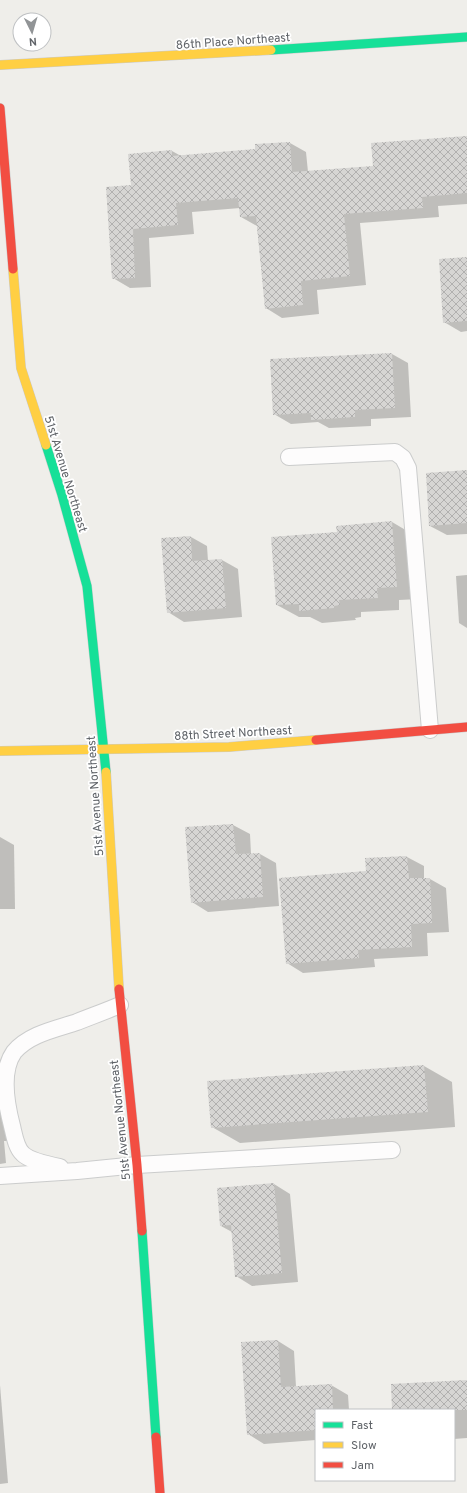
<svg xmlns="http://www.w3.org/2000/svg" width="467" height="1493" font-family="Overpass,sans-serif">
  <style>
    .shadow { fill: #0003 }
    .building { fill: url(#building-cross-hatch) }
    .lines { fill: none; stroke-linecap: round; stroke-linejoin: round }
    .lane-casing { stroke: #cbcccc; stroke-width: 18 }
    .fast-casing { stroke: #cacacb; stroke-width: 10 }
    .slow-casing { stroke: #cacacb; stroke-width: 10 }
    .jam-casing { stroke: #cacacb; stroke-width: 10 }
    .lane { stroke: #fdfcfc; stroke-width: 16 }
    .fast { stroke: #16e098; stroke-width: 9 }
    .slow { stroke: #ffcf43; stroke-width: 9 }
    .jam { stroke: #f24e42; stroke-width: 9 }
    .labels { text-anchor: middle; stroke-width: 3.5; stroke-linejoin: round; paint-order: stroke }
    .street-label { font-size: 12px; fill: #5f6368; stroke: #fff }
  </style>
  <defs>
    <pattern id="building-cross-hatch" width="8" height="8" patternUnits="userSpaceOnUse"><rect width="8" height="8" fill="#d6d5d3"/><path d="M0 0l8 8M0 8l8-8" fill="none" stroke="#b1b0af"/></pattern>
  </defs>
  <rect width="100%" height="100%" fill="#efeeea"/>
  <!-- shadow -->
  <g class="shadow">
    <path d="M 467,137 L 467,204 L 438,206 L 439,217 L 360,223 L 366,285 L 317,290 L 319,314 L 282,318 L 266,308 L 257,226 L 241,217 L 240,208 L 192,212 L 194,234 L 149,238 L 151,287 L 130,288 L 113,278 L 132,186 L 172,151 L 181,156 L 256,150 L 290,143 L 306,152 L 308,172 L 374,167 Z"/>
    <path d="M 467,258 L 467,331 L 461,332 L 444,322 Z"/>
    <path d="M 392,354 L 408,363 L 411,417 L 371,419 L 371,426 L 329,428 L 318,422 L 291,424 L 274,414 Z"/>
    <path d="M 467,471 L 467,534 L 447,535 L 430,526 Z"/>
    <path d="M 392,522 L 414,535 L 419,599 L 399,600 L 399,610 L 361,612 L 361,617 L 355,618 L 356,620 L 322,623 L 310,617 L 299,617 L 277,605 L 338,533 Z"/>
    <path d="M 191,537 L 207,546 L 208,561 L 222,560 L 238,569 L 242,617 L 184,622 L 168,612 Z"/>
    <path d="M 467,575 L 467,628 L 459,623 L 456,576 Z"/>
    <path d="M 233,825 L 250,834 L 251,854 L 260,854 L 276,863 L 279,906 L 208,912 L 192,902 L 186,828 Z"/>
    <path d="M 0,837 L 14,845 L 15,909 L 0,909 Z"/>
    <path d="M 407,857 L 424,866 L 424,879 L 430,879 L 446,888 L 449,932 L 427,933 L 428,956 L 374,959 L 375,967 L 303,973 L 287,963 L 367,872 L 366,859 Z"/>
    <path d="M 424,1066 L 452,1082 L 455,1127 L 240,1143 L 212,1127 Z"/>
    <path d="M 0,1076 L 13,1141 L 4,1141 L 6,1163 L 0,1164 Z"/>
    <path d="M 274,1184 L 290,1194 L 298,1282 L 252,1286 L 236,1276 L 232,1232 L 221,1226 Z"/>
    <path d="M 278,1341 L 294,1351 L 296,1387 L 331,1385 L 348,1395 L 349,1410 L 316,1410 L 316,1440 L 264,1444 L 248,1434 Z"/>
    <path d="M 467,1381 L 467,1438 L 454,1439 L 454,1410 L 393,1410 Z"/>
    <path d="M 0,1385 L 8,1483 L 0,1484 Z"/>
  </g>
  <!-- building -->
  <g class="building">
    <path d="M 467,136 L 467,193 L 422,197 L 423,208 L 344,214 L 350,276 L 301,281 L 303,305 L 265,309 L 256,216 L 240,217 L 238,198 L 176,203 L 178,225 L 133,229 L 135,278 L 112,279 L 106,187 L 131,185 L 128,154 L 172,150 L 172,156 L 255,149 L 255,144 L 290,142 L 292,172 L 373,166 L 371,143 Z"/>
    <path d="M 467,257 L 467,321 L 443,323 L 439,259 Z"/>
    <path d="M 392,353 L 395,408 L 355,410 L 355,417 L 311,420 L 311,413 L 273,415 L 270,359 Z"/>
    <path d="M 467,470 L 467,523 L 429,526 L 426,473 Z"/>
    <path d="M 392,521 L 397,587 L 377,588 L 378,598 L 339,600 L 340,605 L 334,606 L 334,608 L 299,611 L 299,604 L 276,605 L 271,537 L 337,532 L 336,526 Z"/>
    <path d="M 191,536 L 192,561 L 222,559 L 226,608 L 167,613 L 161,538 Z"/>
    <path d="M 233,824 L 236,854 L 260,853 L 263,897 L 191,903 L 185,827 Z"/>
    <path d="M 407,856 L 409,878 L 430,878 L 432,923 L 411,924 L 412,947 L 358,950 L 359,958 L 286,964 L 279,878 L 366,871 L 365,858 Z"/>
    <path d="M 424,1065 L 428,1112 L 211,1128 L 207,1081 Z"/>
    <path d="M 274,1183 L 282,1273 L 235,1277 L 231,1225 L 220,1226 L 217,1188 Z"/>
    <path d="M 278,1340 L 281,1387 L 332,1384 L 333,1410 L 316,1410 L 316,1430 L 247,1435 L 241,1342 Z"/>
    <path d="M 467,1380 L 467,1410 L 392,1410 L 391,1384 Z"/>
  </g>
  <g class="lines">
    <!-- lane casing -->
    <g class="lane-casing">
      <g id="lane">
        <path d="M 289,457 L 395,452 L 403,458 L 408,468 L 430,730"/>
        <path d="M 60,1167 C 50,1165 30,1161 23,1154 C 16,1148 14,1134 12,1126 C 6,1103 0,1072 14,1052 C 29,1034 56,1029 77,1022 C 92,1016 106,1011 120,1005"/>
        <path d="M 0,1176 L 77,1171 L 137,1165 L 392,1150"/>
      </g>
    </g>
    <!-- fast casing -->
    <g class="fast-casing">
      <g id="fast">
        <path d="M 271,50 L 467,37"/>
        <path d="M 46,445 L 62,495 L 87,586 L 106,772"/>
        <path d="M 142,1231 L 156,1437"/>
      </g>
    </g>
    <!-- slow casing -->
    <g class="slow-casing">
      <g id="slow">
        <path d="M 0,65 L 271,50"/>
        <path d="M 13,269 L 21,368 L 46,445"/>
        <path d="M 0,751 L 229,747 L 316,740"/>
        <path d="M 106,772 L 119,989"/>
      </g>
    </g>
    <!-- jam casing -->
    <g class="jam-casing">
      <g id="jam">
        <path d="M 0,108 L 13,269"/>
        <path d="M 316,740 L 467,727"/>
        <path d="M 119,989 L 137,1165 L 142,1231"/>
        <path d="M 156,1437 L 160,1493"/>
      </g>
    </g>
    <!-- lane -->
    <use href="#lane" class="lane"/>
    <!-- fast -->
    <use href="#fast" class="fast"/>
    <!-- slow -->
    <use href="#slow" class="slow"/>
    <!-- jam -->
    <use href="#jam" class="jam"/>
  </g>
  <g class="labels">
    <!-- street labels -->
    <g class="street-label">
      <text transform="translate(233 41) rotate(-4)" y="4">86th Place Northeast</text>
      <text transform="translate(66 474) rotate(73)" y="4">51st Avenue Northeast</text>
      <text transform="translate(233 733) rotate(-3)" y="4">88th Street Northeast</text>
      <text transform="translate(95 796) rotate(-94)" y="4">51st Avenue Northeast</text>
      <text transform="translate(120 1120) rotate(-96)" y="4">51st Avenue Northeast</text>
    </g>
  </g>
  <!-- legend -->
  <rect x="315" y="1409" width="140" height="72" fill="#ffffff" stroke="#bfc1c3"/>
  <rect x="323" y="1422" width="20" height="6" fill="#16e098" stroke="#bfc1c3"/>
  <text x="351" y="1429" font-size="12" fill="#5f6368">Fast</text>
  <rect x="323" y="1442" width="20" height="6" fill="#ffcf43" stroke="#bfc1c3"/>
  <text x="351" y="1449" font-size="12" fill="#5f6368">Slow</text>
  <rect x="323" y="1462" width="20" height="6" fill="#f24e42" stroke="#bfc1c3"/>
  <text x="351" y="1469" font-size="12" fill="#5f6368">Jam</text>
  <!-- north arrow -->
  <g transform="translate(32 32) rotate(175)"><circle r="19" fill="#ffffff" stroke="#bfc1c3"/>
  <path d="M0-3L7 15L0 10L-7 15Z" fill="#919496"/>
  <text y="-6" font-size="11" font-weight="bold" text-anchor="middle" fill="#5f6368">N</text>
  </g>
</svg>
